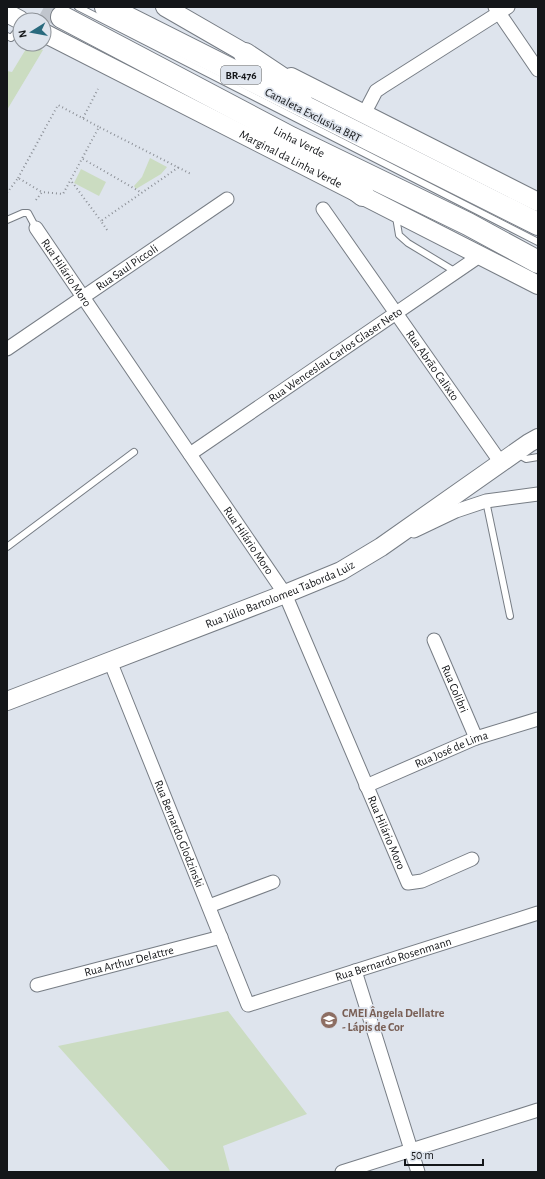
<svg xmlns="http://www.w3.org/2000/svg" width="545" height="1179" font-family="'Alegreya Sans',sans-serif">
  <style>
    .green { fill: #cbdcc1 }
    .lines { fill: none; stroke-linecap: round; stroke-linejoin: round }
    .highway-tunnel { stroke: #c0c5cd; stroke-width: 22; stroke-dasharray: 22 11; stroke-linecap: butt }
    .lane-casing { stroke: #777d85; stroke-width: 8 }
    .street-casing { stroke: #777d85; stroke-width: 15 }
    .secondary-casing { stroke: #777d85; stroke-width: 20 }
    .highway-casing { stroke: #777d85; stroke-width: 24 }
    .path { stroke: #8d9198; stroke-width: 2; stroke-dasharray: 1 3; stroke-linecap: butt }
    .lane { stroke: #fff; stroke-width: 6 }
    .street { stroke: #fff; stroke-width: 13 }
    .secondary { stroke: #fff; stroke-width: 18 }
    .highway { stroke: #fff; stroke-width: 22 }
    .labels { text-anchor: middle; stroke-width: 3.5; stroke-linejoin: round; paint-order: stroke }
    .shield { fill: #dee4ed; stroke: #515459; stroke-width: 1 }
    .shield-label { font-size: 11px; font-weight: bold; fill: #141619 }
    .street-label { font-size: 12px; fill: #141619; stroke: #dee4ed }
    .education-label { font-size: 12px; font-weight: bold; fill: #785e54; stroke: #dee4ed; text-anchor: start }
  </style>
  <rect width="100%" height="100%" fill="#dee4ed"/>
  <!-- green -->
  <g class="green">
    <path d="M 29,44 L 43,50 L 7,110 L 7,71 L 12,72 Z"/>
    <path d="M 150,158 L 167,167 L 161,174 L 136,189 L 134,186 L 142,177 Z"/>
    <path d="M 81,169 L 106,182 L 99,196 L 74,183 Z"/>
    <path d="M 228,1011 L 307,1114 L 223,1146 L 230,1172 L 171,1172 L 58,1046 Z"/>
  </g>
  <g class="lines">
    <!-- highway-tunnel -->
    <path class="highway-tunnel" d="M 44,7 L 62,17"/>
    <!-- lane casing -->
    <g class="lane-casing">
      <g id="lane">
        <path d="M 78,7 L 538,242"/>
        <path d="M 7,36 L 11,38 L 20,28"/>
        <path d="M 396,217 L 399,235 L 408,243 L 456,272"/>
        <path d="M 7,220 L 23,213 L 28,213 L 36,228"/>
        <path d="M 517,454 L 526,459 L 538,457"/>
        <path d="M 486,501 L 510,616"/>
        <path d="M 7,547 L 134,452"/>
      </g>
    </g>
    <!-- street casing -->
    <g class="street-casing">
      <g id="street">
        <path d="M 495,7 L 538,70"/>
        <path d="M 364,114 L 376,91 L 382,87 L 508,7"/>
        <path id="s1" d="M 323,209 L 501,463"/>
        <path id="s2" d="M 36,228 L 285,594 L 408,883 L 422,881 L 472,859"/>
        <path id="s3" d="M 7,349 L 227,199"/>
        <path id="s4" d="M 190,454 L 481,255"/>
        <path d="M 414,531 L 456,511 L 486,501 L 538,494"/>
        <path id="s5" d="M 434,640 L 476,738"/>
        <path id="s6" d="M 110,661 L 248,1005 L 538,913"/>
        <path id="s7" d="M 366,786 L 476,738 L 538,719"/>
        <path d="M 209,906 L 273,882"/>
        <path d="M 355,971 L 418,1172"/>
        <path id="s8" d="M 37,985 L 221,937"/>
        <path d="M 342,1172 L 538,1110"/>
      </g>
    </g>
    <!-- secondary casing -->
    <g class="secondary-casing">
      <g id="secondary">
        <path d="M 165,7 L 257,60"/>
        <path d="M 7,13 L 20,20"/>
        <path id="s9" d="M 44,33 L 538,285"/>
        <path d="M 291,77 L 538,202"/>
        <path id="s10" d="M 7,701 L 285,594 L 341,571 L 381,547 L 529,443 L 538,438"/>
      </g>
    </g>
    <!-- highway casing -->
    <g class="highway-casing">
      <g id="highway">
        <path d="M 106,7 L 538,224"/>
        <path id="s11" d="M 62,17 L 291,138 L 468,224 L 538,262"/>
        <path d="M 245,54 L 302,92"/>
        <path d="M 321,162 L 363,195"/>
      </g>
    </g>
    <!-- path -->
    <g class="path">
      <path d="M 83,118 L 98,89"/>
      <path d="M 83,159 L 142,193"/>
      <path d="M 18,178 L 58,105 L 99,127"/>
      <path d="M 72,182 L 101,221"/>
      <path d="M 7,193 L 18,178 L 42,192"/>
      <path d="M 36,200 L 42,192 L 63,194 L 99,127 L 191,174"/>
      <path d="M 107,230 L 101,221 L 179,167"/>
    </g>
    <!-- lane -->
    <use href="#lane" class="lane"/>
    <!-- street -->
    <use href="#street" class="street"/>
    <!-- secondary -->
    <use href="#secondary" class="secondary"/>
    <!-- highway -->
    <use href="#highway" class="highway"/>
  </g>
  <!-- icons -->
  <defs>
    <g id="school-disc" transform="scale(0.9)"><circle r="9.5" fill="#8d6e63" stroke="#dee4ed"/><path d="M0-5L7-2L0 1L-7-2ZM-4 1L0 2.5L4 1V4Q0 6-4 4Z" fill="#fff"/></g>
  </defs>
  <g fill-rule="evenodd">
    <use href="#school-disc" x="329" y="1020"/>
  </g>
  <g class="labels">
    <!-- shield labels -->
    <rect class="shield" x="221" y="66" width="40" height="18" rx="3"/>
    <g class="shield-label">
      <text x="241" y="79">BR-476</text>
    </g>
    <!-- street labels -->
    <g class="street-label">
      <text transform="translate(313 115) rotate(27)" y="4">Canaleta Exclusiva BRT</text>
      <text dy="4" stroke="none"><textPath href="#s11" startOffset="268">Linha Verde</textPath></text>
      <text dy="4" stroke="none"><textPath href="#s9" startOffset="277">Marginal da Linha Verde</textPath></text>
      <text dy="4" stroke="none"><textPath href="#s3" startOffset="145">Rua Saul Piccoli</textPath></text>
      <text dy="4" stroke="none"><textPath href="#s2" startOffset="54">Rua Hilário Moro</textPath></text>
      <text dy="4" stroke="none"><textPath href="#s4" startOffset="176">Rua Wenceslau Carlos Glaser Neto</textPath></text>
      <text dy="4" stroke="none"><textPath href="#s1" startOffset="191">Rua Abrão Calixto</textPath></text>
      <text dy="4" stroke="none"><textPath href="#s2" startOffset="378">Rua Hilário Moro</textPath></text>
      <text dy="4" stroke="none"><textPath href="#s10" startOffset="293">Rua Júlio Bartolomeu Taborda Luiz</textPath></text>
      <text dy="4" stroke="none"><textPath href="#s5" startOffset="53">Rua Colibri</textPath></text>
      <text dy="4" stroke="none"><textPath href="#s7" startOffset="93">Rua José de Lima</textPath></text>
      <text dy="4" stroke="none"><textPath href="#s6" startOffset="186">Rua Bernardo Glodzinski</textPath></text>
      <text dy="4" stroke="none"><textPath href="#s2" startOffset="702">Rua Hilário Moro</textPath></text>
      <text dy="4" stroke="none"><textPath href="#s6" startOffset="523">Rua Bernardo Rosenmann</textPath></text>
      <text dy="4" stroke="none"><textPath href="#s8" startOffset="95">Rua Arthur Delattre</textPath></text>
    </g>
    <!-- education labels -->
    <g class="education-label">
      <text x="342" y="1017">CMEI Ângela Dellatre<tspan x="342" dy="14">- Lápis de Cor</tspan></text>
    </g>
  </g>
  <!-- border -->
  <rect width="545" height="1179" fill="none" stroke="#141619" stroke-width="16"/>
  <!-- north arrow -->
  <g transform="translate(32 32) rotate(259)"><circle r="19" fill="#dee4ed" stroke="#8d9298"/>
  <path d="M0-3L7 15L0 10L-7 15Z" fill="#296a7e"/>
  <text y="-6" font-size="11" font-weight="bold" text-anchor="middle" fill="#141619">N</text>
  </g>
  <!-- scale -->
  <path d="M405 1159v6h78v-6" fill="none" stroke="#141619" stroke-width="2"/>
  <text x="411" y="1159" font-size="12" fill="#141619" stroke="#dee4ed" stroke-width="3" paint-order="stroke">50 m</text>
</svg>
